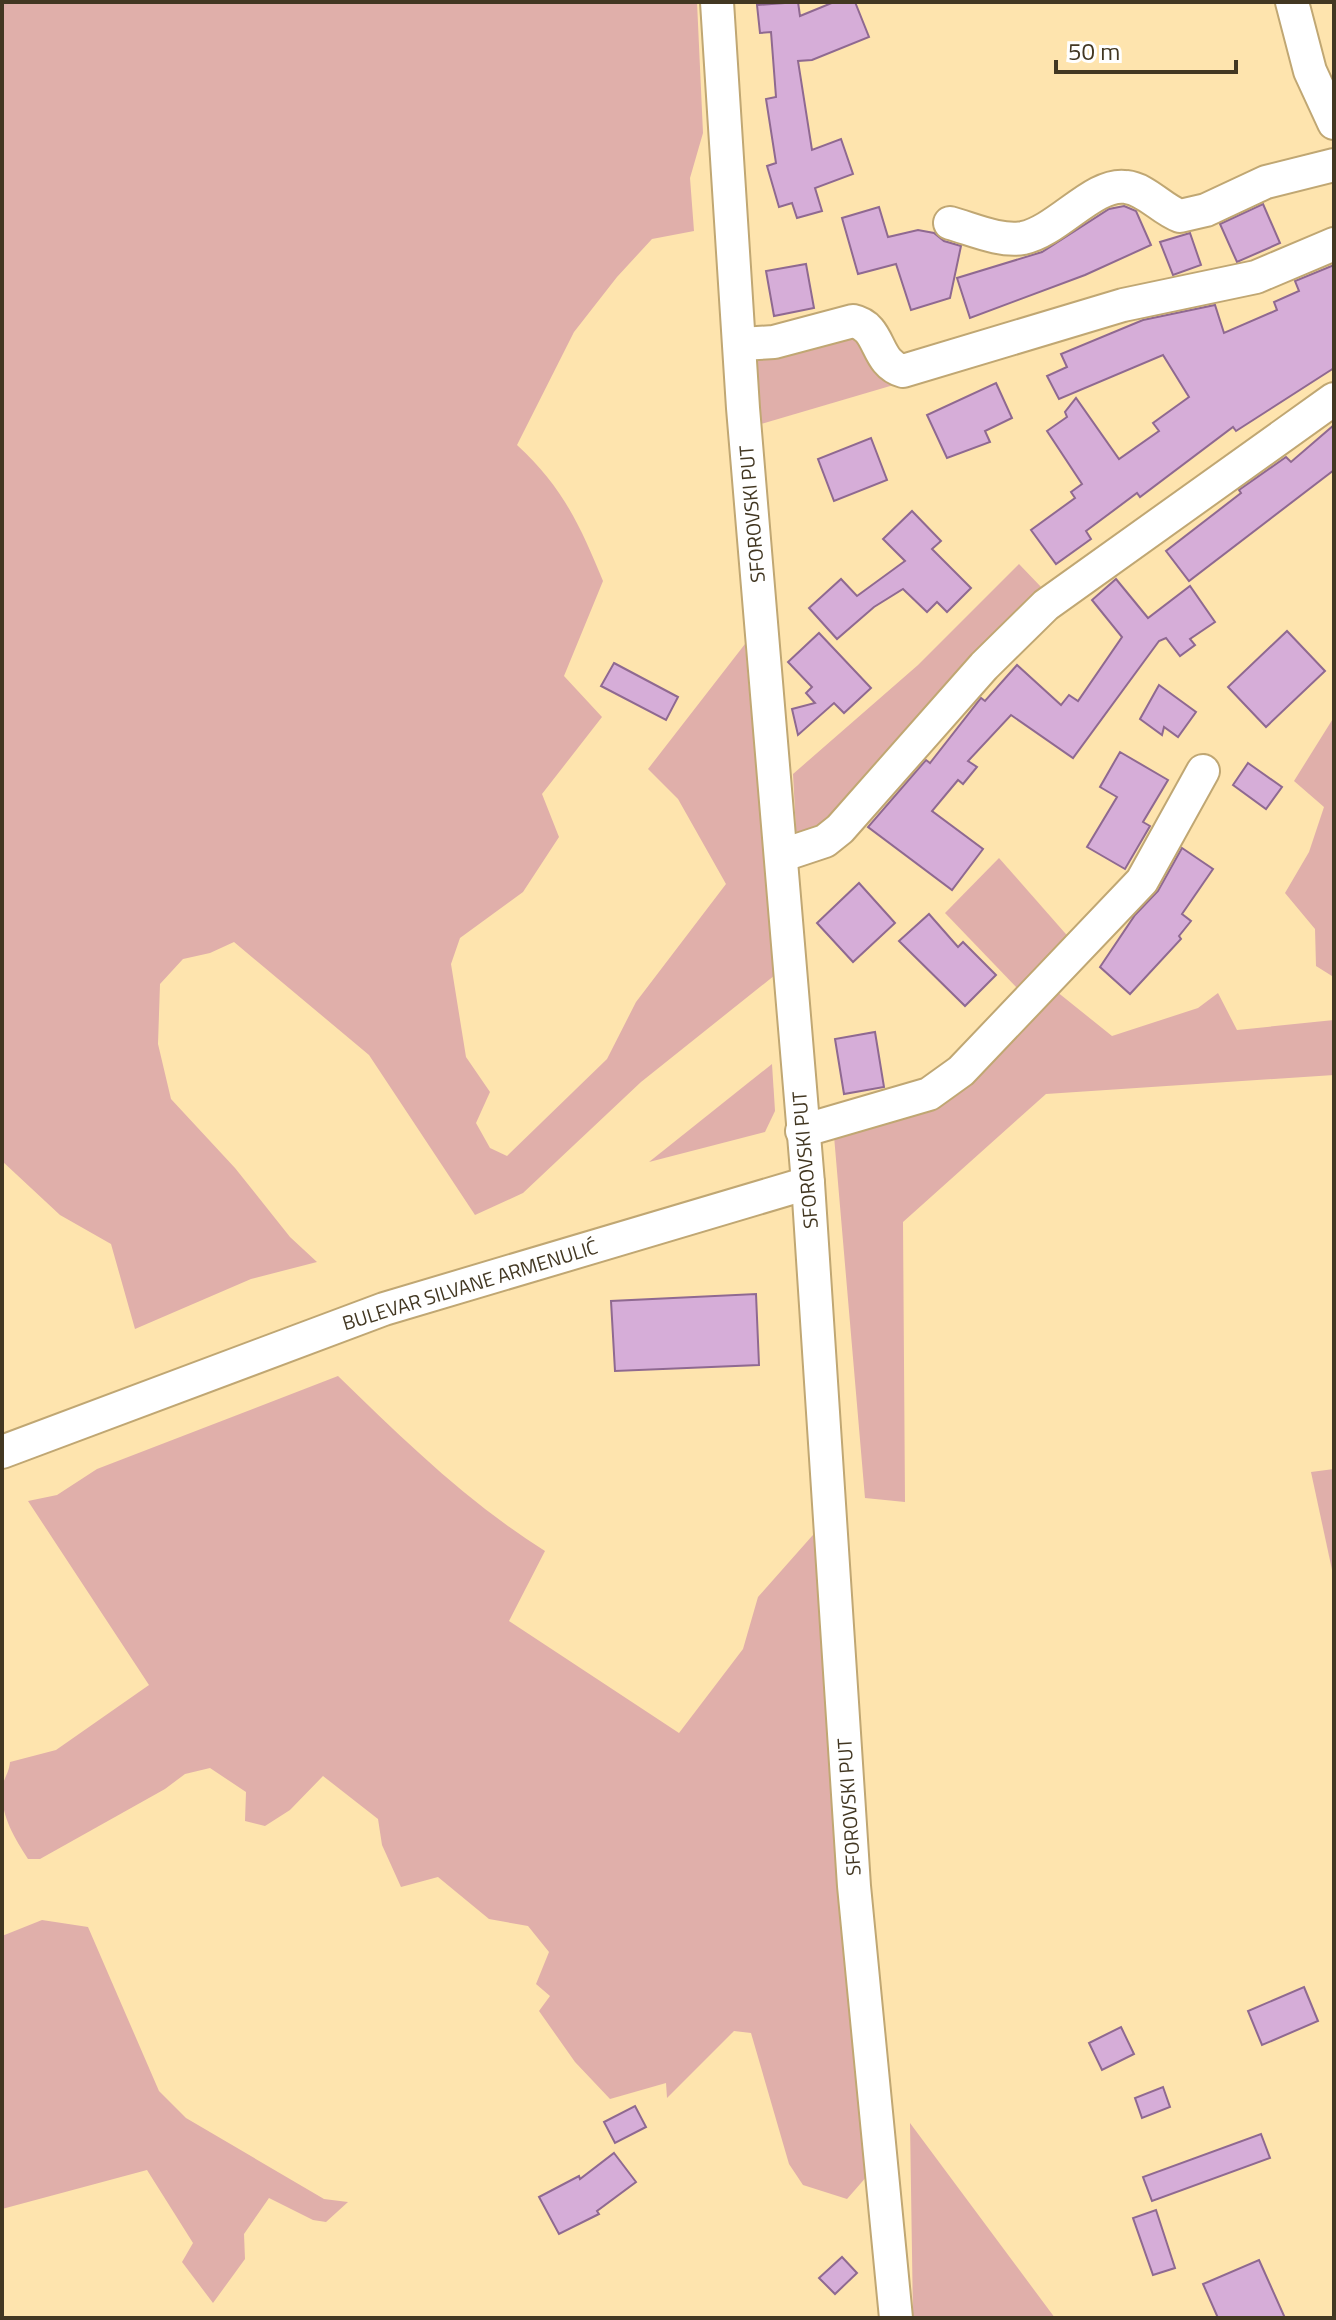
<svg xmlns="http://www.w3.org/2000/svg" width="1336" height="2320" font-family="'Titillium Web',sans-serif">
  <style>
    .green { fill: #e0afaa }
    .building { fill: #d6add8; stroke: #8f6991; stroke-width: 2 }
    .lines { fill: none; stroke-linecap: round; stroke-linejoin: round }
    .minor-casing { stroke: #c0a773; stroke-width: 36 }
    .minor { stroke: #fff; stroke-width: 32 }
    .labels { text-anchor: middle; stroke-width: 6; stroke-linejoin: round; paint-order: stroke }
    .street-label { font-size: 20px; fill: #423722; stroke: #fff }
  </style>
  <rect width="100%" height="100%" fill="#fee4ae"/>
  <!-- green -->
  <g class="green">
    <path d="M 2,2 L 697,2 L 703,133 L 690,178 L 694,231 L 652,239 L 617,277 L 574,332 L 517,445 C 562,486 580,525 603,581 L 564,676 L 602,717 L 542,794 L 559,837 L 523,892 L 460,938 L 451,964 L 466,1057 L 490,1092 L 476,1123 L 490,1148 L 507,1156 L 607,1059 L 636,1002 L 726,884 L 678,799 L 648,769 L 745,644 L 775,975 L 641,1082 L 523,1193 L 475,1215 L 369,1055 L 234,942 L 210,953 L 183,959 L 160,984 L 158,1044 L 171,1099 L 235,1168 L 290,1237 L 317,1262 L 251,1279 L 135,1329 L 111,1244 L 60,1215 L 2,1161 Z"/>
    <path d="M 858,332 L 897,384 L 761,424 L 753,358 Z"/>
    <path d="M 1019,564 L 1043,589 L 827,831 L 801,834 L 796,831 L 793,774 L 918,665 Z"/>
    <path d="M 1334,717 L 1334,974 L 1332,976 L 1316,966 L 1315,929 L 1285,893 L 1309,852 L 1324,807 L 1294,781 Z"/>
    <path d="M 999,858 L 1072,941 L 1021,992 L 945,913 Z"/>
    <path d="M 1051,987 L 1112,1036 L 1198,1008 L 1218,993 L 1237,1030 L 1334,1020 L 1334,1075 L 1046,1094 L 903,1222 L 905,1502 L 865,1498 L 834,1136 L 933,1107 Z"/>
    <path d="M 772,1064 L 775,1111 L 765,1132 L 649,1162 Z"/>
    <path d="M 338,1376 C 403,1439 467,1502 545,1551 L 509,1621 L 679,1733 L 743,1649 L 758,1597 L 820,1527 L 868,2175 L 847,2199 L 803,2185 L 789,2164 L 751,2033 L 734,2031 L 667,2098 L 666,2083 L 610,2099 L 575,2062 L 539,2011 L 550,1996 L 536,1984 L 549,1952 L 528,1926 L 489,1919 L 438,1877 L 401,1887 L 382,1845 L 378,1819 L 323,1776 L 290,1810 L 265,1826 L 245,1821 L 246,1792 L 210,1768 L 185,1774 L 165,1789 L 40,1859 L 28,1859 C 14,1837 0,1815 2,1786 C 5,1777 9,1772 10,1762 L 56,1750 L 149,1685 L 28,1501 L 57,1495 L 97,1469 Z"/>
    <path d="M 1334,1469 L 1334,1579 L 1311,1472 Z"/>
    <path d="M 42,1920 L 88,1927 L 159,2091 L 186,2118 L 324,2199 L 348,2202 L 326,2222 L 313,2220 L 269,2198 L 244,2234 L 245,2259 L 213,2303 L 182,2262 L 193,2243 L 147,2170 L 2,2209 L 2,1936 Z"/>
    <path d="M 910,2123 L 1055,2318 L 1056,2318 L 913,2318 Z"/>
  </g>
  <!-- building -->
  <g class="building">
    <path d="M 798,2 L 800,16 L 834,2 L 855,2 L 869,37 L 812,60 L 798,61 L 812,150 L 841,139 L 853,174 L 815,188 L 822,211 L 797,218 L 792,203 L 779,207 L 767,166 L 776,163 L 766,99 L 776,97 L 771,32 L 760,33 L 757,5 Z"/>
    <path d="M 1263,204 L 1280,243 L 1237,262 L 1220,224 Z"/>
    <path d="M 1124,206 L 1136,211 L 1151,245 L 1085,275 L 970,318 L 957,278 L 1042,252 L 1109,209 Z"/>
    <path d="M 879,207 L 888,237 L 918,230 L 934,233 L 944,241 L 961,246 L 950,298 L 911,310 L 896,264 L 858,274 L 842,218 Z"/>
    <path d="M 1190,233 L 1201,265 L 1173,275 L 1160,242 Z"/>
    <path d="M 806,264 L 814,308 L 774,316 L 766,271 Z"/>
    <path d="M 1334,265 L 1334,368 L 1236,431 L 1233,427 L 1140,497 L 1137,493 L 1086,531 L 1091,539 L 1056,564 L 1031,530 L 1075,498 L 1071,492 L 1082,484 L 1047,431 L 1067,417 L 1065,412 L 1076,398 L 1119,459 L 1159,431 L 1153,423 L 1189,397 L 1163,355 L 1059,399 L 1047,376 L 1067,367 L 1061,354 L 1143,320 L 1215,305 L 1224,333 L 1277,310 L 1274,302 L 1299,291 L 1295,281 Z"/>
    <path d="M 996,383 L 1012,418 L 985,431 L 990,442 L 947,458 L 927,415 Z"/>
    <path d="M 1334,425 L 1334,470 L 1189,581 L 1166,551 L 1241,493 L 1239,490 L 1286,457 L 1291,462 Z"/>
    <path d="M 871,438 L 887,480 L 834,501 L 818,459 Z"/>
    <path d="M 912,511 L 941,541 L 932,549 L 971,588 L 947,612 L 937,602 L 927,612 L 903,589 L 874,607 L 837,639 L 809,608 L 841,579 L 857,596 L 905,561 L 883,539 Z"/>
    <path d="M 1116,579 L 1148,618 L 1190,586 L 1215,622 L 1190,639 L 1195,645 L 1180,656 L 1166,638 L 1159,641 L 1073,758 L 1011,715 L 968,761 L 977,767 L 963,784 L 958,780 L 932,811 L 983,849 L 952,890 L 868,827 L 926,760 L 930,763 L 981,698 L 985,701 L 1017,665 L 1061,705 L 1069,695 L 1078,701 L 1122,637 L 1092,600 Z"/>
    <path d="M 1287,631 L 1325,671 L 1266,727 L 1228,687 Z"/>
    <path d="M 819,633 L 871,688 L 844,713 L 834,703 L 798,735 L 792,709 L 815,703 L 806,693 L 812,687 L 788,662 Z"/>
    <path d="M 614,663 L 678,697 L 666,720 L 601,686 Z"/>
    <path d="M 1159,685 L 1196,712 L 1178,737 L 1164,727 L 1162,735 L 1140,719 Z"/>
    <path d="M 1120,752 L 1168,780 L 1143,822 L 1150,826 L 1125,869 L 1087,847 L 1117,797 L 1100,787 Z"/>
    <path d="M 1248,763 L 1282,787 L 1266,809 L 1233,785 Z"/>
    <path d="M 1182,848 L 1213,869 L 1182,914 L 1191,921 L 1179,936 L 1181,939 L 1130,994 L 1100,967 L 1135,915 L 1158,891 Z"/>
    <path d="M 859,883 L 895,923 L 853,962 L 817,923 Z"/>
    <path d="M 929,914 L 958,947 L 963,942 L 996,975 L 965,1006 L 899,941 Z"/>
    <path d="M 875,1032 L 884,1087 L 844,1094 L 835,1039 Z"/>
    <path d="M 756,1294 L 759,1365 L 615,1371 L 611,1301 Z"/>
    <path d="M 1304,1987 L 1318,2021 L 1262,2045 L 1248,2011 Z"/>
    <path d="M 1121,2027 L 1134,2054 L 1102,2070 L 1089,2043 Z"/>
    <path d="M 1163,2087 L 1170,2107 L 1142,2118 L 1135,2098 Z"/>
    <path d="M 635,2106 L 646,2127 L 615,2143 L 604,2122 Z"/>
    <path d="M 1261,2134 L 1270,2158 L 1152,2201 L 1143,2177 Z"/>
    <path d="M 614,2153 L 636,2182 L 597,2211 L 599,2214 L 559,2234 L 539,2197 L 579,2176 L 580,2179 Z"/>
    <path d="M 1156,2210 L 1175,2268 L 1153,2275 L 1133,2218 Z"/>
    <path d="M 842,2257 L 857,2273 L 835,2294 L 819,2278 Z"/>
    <path d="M 1259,2260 L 1285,2318 L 1218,2318 L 1203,2284 Z"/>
  </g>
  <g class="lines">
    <!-- minor casing -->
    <g class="minor-casing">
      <g id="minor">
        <path d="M 717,2 L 743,408 L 808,1183 L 854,1886 L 896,2318"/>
        <path d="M 1292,2 L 1310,71 L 1334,123"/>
        <path d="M 950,223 C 972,229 1000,242 1023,238 C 1058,231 1094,182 1126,187 C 1146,189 1161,209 1180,216 L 1206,210 L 1266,182 L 1334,165"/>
        <path d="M 741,344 L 774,342 L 853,321 C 882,327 874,363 903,371 L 1123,305 L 1256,277 L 1334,244"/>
        <path d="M 783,855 L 825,841 L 840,829 L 984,666 L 1046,605 L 1334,399"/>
        <path d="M 802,1131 L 929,1094 L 961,1071 L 1142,881 L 1203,771"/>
        <path d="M 2,1452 L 384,1309 L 808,1183"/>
      </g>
    </g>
    <!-- minor -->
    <use href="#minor" class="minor"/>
  </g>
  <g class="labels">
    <!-- street labels -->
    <g class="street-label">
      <text transform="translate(752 514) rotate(-95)" y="7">SFOROVSKI PUT</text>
      <text transform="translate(805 1160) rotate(-95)" y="7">SFOROVSKI PUT</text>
      <text transform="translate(470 1285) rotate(-17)" y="7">BULEVAR SILVANE ARMENULIĆ</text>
      <text transform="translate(849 1807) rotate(-94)" y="7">SFOROVSKI PUT</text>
    </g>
  </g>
  <!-- border -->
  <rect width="1336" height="2320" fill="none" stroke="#423722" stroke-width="8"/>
  <!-- scale -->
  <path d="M1056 60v12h180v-12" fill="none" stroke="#423722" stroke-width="4"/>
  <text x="1068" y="60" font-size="24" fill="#423722" stroke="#ffffff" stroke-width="6" paint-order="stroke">50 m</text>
</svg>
